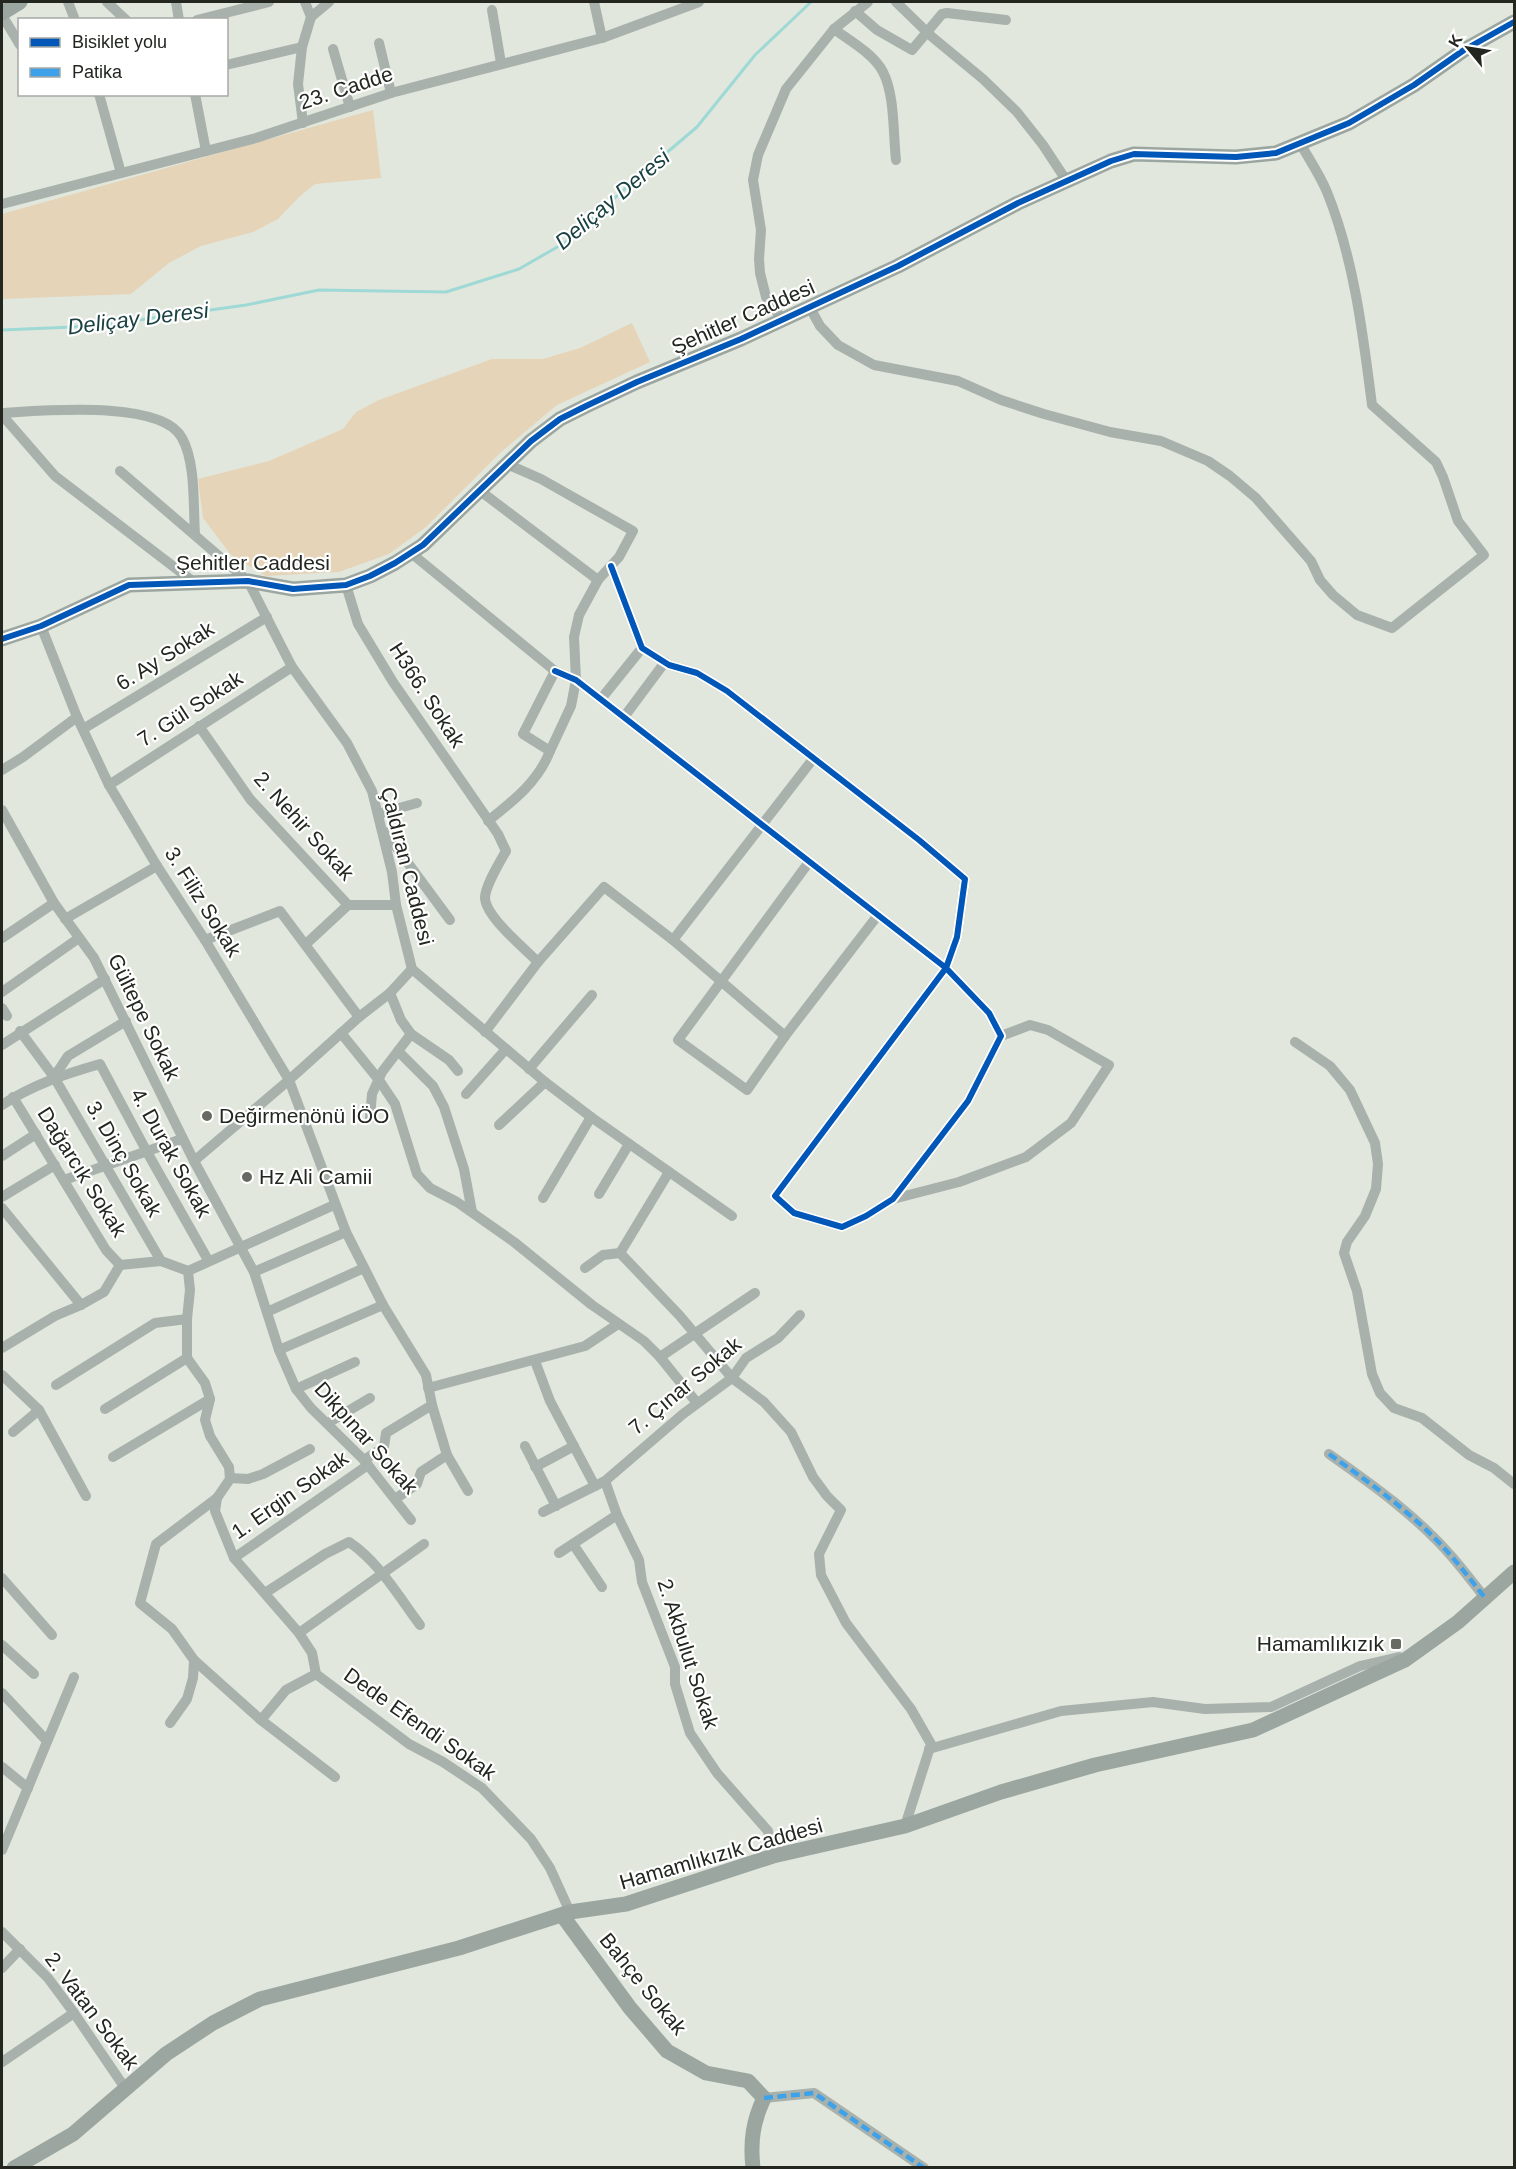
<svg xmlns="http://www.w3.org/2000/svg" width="1516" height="2169" font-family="Arial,sans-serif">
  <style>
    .green { fill: #e6d4b8 }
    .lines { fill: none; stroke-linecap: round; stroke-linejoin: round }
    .stream { stroke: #9ed9d6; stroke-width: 3 }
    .street { stroke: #a8b1ac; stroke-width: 10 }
    .secondary { stroke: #9ba6a0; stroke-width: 15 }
    .quiet { stroke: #3ea2ea; stroke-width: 4.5; stroke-dasharray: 9 4.5; stroke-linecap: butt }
    .cycleway-casing { stroke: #fff; stroke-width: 10 }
    .cycleway { stroke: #0057b8; stroke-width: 6 }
    .poi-dot { fill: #666a62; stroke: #fff; stroke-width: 2 }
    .labels { text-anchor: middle; stroke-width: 4.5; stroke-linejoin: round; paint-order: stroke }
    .street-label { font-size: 21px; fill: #232720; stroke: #fff }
    .poi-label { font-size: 21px; fill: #232720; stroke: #fff; text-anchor: start }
    .water-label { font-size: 22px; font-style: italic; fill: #194141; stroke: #fff }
  </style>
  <rect width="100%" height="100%" fill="#e1e7dc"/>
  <!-- green -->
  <g class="green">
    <path d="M 373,110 L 381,178 L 315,184 L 299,197 L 278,219 L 253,232 L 201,246 L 169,263 L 131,294 L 2,299 L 2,214 Z"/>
    <path d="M 632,323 L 650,362 L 557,405 L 500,453 L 426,527 L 389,554 L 339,572 L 266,576 L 231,555 L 203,518 L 198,479 L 269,461 L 343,429 L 356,412 L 379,400 L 492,359 L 543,359 L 580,348 Z"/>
  </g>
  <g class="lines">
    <!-- stream -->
    <path class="stream" d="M 2,330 L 96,326 L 246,305 L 319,290 L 446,292 L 519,269 L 566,242 L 638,177 L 697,127 L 755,55 L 811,2"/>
    <!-- street -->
    <g class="street">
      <path d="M 68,2 L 75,20"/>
      <path d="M 107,2 L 126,20"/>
      <path d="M 176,2 L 179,20"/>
      <path d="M 594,2 L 602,38"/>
      <path d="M 896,2 L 931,36 L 983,79 L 1017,112 L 1043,145 L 1066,180"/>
      <path d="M 492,10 L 501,63"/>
      <path d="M 855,11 L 877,30 L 912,50 L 942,14 L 947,13 L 1006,20"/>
      <path d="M 2,15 L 20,45"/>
      <path d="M 311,17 L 329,2"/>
      <path d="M 197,20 L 269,2"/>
      <path d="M 834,29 C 850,41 874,54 883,72 C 895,95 893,134 896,160"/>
      <path d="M 379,43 L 391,93"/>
      <path d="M 333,49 L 350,107"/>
      <path d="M 226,65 L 302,47"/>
      <path d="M 99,94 L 121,173"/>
      <path d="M 195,94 L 206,151"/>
      <path d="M 303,123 L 298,84 L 302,47 L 311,17 L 305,2"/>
      <path d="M 2,204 L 256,138 L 391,93 L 602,38 L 699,2"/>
      <path d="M 809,306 L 820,326 L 838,345 L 874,365 L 958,381 L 1001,400 L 1044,414 L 1110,432 L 1161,441 L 1208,461 L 1230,476 L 1256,498 L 1311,561 L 1320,580 L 1333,595 L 1357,615 L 1392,628 L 1484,555 L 1458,521 L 1443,477 L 1436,462 L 1372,405 C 1363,334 1354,259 1327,192 C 1320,175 1309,159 1300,143"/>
      <path d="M 782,319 L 766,297 L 760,273 L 759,259 L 761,230 L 753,180 L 758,155 L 786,89 L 834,29 L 868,2"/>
      <path d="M 2,413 C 40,411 162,399 182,438 C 196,463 193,506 195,534"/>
      <path d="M 2,415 L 55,476 L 195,583"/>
      <path d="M 507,464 L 541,479 L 633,531 L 619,557 L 598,580 L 579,615 L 574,637 L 576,680 L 571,706 L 550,751"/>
      <path d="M 120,471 L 248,581 L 292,667 L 347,743 L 372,791 L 392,872 L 396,905 L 412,969 L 545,1082 L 591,1117 L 732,1216"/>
      <path d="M 479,490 L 598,580"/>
      <path d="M 411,553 L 555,671 L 523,734 L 550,751 C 538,782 513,801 488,821"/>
      <path d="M 346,585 L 358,624 L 393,682 L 498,834 L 506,851 C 500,862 485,886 485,898 C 486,917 524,948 538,962"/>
      <path d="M 41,626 L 77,717 L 109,785 L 157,866 L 205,940 L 289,1080 L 194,1161"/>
      <path d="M 555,671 L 576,680 L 946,968 L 989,1013 L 1001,1036 L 968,1101 L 893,1199 L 866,1216 L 842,1227 L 794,1213 L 775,1196 L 946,968 L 957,937 L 965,879 L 919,840 L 727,691 L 697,673 L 669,665 L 642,648 L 611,566"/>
      <path d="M 601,699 L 642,648"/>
      <path d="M 624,717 L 665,662"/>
      <path d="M 199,726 L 250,799 L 348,905 L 306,944"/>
      <path d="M 83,729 L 267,617"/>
      <path d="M 2,770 L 23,757 L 77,717"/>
      <path d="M 109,785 L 292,667"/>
      <path d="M 2,810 L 54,903 L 94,958 L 194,1161 L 254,1272 L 279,1350 L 296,1389 L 311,1408 L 364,1460 L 411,1520"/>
      <path d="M 378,814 L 417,803"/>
      <path d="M 385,832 L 450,920"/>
      <path d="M 348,905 L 396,905"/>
      <path d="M 65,919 L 157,866"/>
      <path d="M 2,938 L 54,903"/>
      <path d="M 205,940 L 280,911 L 359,1017 L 390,993 L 412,969"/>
      <path d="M 673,940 L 785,1036 L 878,915"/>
      <path d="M 2,992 L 79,938"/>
      <path d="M 2,1008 L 7,1016"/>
      <path d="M 359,1017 L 289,1080 L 346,1232 L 383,1305 L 426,1375 L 432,1405 L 447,1455 L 468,1491"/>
      <path d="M 20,1031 L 54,1077 L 161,1261"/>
      <path d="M 485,1032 L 538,962 L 604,887 L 673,940 L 813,759"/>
      <path d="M 341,1033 L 379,1080 L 395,1104 L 417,1174 L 430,1188 L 457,1202 L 514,1242 L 592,1305 L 644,1341 L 660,1357 L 697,1403"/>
      <path d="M 411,1034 L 449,1060 L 458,1071"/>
      <path d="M 785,1036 L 747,1090 L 678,1040 L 809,862"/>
      <path d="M 1295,1042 L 1330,1066 L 1350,1090 L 1375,1143 L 1378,1164 L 1376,1189 L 1365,1216 L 1347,1242 L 1344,1253 L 1357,1291 L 1372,1374 L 1380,1393 L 1394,1408 L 1422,1418 L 1469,1455 L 1494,1468 L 1514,1484"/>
      <path d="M 2,1045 L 105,979"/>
      <path d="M 398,1051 L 433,1086 L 444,1107 L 464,1169 L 472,1212"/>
      <path d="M 529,1069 L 592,995"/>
      <path d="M 54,1077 L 68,1056 L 126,1021"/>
      <path d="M 466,1094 L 506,1049"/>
      <path d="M 13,1097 L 106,1250 L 120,1265"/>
      <path d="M 2,1105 C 32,1085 65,1074 100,1064 L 147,1152 L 208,1260"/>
      <path d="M 370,1118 L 372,1094 L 382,1072 L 411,1034 L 401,1020 L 390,993"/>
      <path d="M 499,1125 L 545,1082"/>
      <path d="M 2,1156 L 36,1134"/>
      <path d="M 64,1180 L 182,1139"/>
      <path d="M 599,1194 L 629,1144"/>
      <path d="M 2,1197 L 55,1165"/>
      <path d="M 543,1198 L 591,1117"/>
      <path d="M 893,1199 L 959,1182 L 1026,1157 L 1071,1123 L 1109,1065 L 1048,1030 L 1030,1025 L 1001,1036"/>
      <path d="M 2,1208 L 81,1305"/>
      <path d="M 620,1253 L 680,1316 L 732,1378 L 764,1402 L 791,1432 L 813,1477 L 827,1496 L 841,1510 L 819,1554 L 821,1575 L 846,1623 L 911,1709 L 931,1744 L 905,1826"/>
      <path d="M 620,1253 L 669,1172"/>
      <path d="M 120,1265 L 161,1261 L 188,1271 L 190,1290 L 187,1319 L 187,1358 L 205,1383 L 210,1399 L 205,1420 L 210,1436 L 229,1467 L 230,1479 L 217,1498 L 215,1511 L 234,1558 L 299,1633 L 312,1653 L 316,1674 L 409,1744 L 443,1762 L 482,1788 L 531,1839 L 550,1868 L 570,1912"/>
      <path d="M 585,1268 L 603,1255 L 620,1253"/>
      <path d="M 188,1271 L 334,1205"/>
      <path d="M 254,1272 L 346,1232"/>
      <path d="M 267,1312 L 364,1268"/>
      <path d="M 2,1348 L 55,1316 L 81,1305 L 104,1292 L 120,1265"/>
      <path d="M 279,1350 L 383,1305"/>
      <path d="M 660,1357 L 755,1293"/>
      <path d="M 535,1361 L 550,1401 L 595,1486"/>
      <path d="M 2,1375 L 39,1410 L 86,1496"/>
      <path d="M 56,1385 L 155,1323 L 187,1319"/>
      <path d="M 428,1388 L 585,1346 L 618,1324"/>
      <path d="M 296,1389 L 355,1362"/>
      <path d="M 105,1409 L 187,1358"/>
      <path d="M 328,1423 L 370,1398"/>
      <path d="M 13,1432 L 39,1410"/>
      <path d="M 525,1446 L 556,1506"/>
      <path d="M 1329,1454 C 1373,1485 1418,1517 1453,1558 C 1464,1571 1475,1585 1485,1598"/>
      <path d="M 113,1457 L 210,1399"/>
      <path d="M 364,1460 L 384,1447 L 386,1433 L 432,1405"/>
      <path d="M 535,1467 L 574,1446"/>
      <path d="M 230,1478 L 248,1479 L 263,1474 L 310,1449"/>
      <path d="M 605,1481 L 617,1515 L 639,1560 L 642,1582 L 675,1667 L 675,1684 L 690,1733 L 717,1773 L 768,1831 L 773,1856"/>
      <path d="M 395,1499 L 417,1484 L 421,1472 L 447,1455"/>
      <path d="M 543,1512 L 605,1481 L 683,1414 L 732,1378 L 746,1358 L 778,1338 L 800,1315"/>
      <path d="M 573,1544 L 602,1587"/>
      <path d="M 559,1553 L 617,1515"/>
      <path d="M 234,1558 L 368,1465"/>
      <path d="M 2,1578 L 52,1635"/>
      <path d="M 265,1593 L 325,1554 L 349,1542 C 379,1562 399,1597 420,1625"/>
      <path d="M 299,1633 L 424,1544"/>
      <path d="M 2,1645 L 34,1674"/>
      <path d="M 194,1660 L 261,1720 L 335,1777"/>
      <path d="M 2,1693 L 47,1741"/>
      <path d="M 261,1720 L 286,1690 L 316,1674"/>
      <path d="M 170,1723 L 187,1699 L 193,1678 L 194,1660 L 172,1629 L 140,1603 L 156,1544 L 217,1498"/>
      <path d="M 929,1749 L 1061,1711 L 1153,1702 L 1205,1709 L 1271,1707 L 1360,1666 L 1399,1657"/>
      <path d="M 2,1767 L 28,1788"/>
      <path d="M 2,1850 L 74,1677"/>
      <path d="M 2,1932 L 48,1978 L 74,2013 L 125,2088"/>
      <path d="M 2,1968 L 20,1949"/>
      <path d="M 2,2062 L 74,2013"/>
      <path d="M 764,2098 L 814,2093 L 924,2168"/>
    </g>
    <!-- secondary -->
    <g class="secondary">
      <path d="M 2,13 L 20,2"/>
      <path d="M 2,639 L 41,626 L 129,585 L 248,581 L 293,589 L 346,585 L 370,576 L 395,563 L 423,545 L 531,441 L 560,419 L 586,406 L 637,382 L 741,339 L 898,266 L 1018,203 L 1111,161 L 1134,154 L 1236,157 L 1276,153 L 1349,123 L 1414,85 L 1464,50 L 1514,22"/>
      <path d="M 562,1915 L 630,2008 L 667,2051 L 706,2073 L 748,2081 L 764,2098 C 753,2121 750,2142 753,2168"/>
      <path d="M 14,2168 L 73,2134 L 166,2054 L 213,2023 L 260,1999 L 459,1948 L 570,1912 L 626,1904 L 773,1856 L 905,1826 L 1001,1792 L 1095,1765 L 1253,1730 L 1405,1660 L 1458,1622 L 1514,1572"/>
    </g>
    <!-- quiet -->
    <g class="quiet">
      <path d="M 1329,1454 C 1373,1485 1418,1517 1453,1558 C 1464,1571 1475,1585 1485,1598"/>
      <path d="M 764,2098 L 814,2093 L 924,2168"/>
    </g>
    <!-- cycleway casing -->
    <g class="cycleway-casing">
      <g id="cycleway">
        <path d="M 2,639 L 41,626 L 129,585 L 248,581 L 293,589 L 346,585 L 370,576 L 395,563 L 423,545 L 531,441 L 560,419 L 586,406 L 637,382 L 741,339 L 898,266 L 1018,203 L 1111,161 L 1134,154 L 1236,157 L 1276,153 L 1349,123 L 1414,85 L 1464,50 L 1514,22"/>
        <path d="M 555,671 L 576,680 L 946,968 L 989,1013 L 1001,1036 L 968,1101 L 893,1199 L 866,1216 L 842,1227 L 794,1213 L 775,1196 L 946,968 L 957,937 L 965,879 L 919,840 L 727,691 L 697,673 L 669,665 L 642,648 L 611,566"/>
      </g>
    </g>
    <!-- cycleway -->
    <use href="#cycleway" class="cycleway"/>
  </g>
  <!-- markers -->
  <g class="poi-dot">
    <circle cx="207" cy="1116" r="6"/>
    <circle cx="247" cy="1177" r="6"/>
    <rect x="1390" y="1638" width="12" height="12" rx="3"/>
  </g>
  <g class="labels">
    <!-- street labels -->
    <g class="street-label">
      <text transform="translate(346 88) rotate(-18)" y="7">23. Cadde</text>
      <text transform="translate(743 317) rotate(-24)" y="7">Şehitler Caddesi</text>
      <text x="253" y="570">Şehitler Caddesi</text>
      <text transform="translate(165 656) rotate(-32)" y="7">6. Ay Sokak</text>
      <text transform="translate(427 695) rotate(57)" y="7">H366. Sokak</text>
      <text transform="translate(190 709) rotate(-33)" y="7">7. Gül Sokak</text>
      <text transform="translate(304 826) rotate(48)" y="7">2. Nehir Sokak</text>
      <text transform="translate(407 866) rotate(76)" y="7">Çaldıran Caddesi</text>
      <text transform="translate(203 902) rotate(58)" y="7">3. Filiz Sokak</text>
      <text transform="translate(144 1017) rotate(64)" y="7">Gültepe Sokak</text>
      <text transform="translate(171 1153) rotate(61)" y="7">4. Durak Sokak</text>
      <text transform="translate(124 1159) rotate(60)" y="7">3. Dinç Sokak</text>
      <text transform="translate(82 1172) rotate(58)" y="7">Dağarcık Sokak</text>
      <text transform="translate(685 1386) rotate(-40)" y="7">7. Çınar Sokak</text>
      <text transform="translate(366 1438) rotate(48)" y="7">Dikpınar Sokak</text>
      <text transform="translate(290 1495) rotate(-35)" y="7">1. Ergin Sokak</text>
      <text transform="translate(688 1654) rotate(72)" y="7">2. Akbulut Sokak</text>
      <text transform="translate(420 1724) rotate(35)" y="7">Dede Efendi Sokak</text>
      <text transform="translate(721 1854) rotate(-16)" y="7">Hamamlıkızık Caddesi</text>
      <text transform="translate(643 1984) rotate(51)" y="7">Bahçe Sokak</text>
      <text transform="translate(92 2011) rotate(53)" y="7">2. Vatan Sokak</text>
    </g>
    <!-- poi labels -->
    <g class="poi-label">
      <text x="219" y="1123">Değirmenönü İÖO</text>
      <text x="259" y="1184">Hz Ali Camii</text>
      <text x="1384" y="1651" text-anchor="end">Hamamlıkızık</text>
    </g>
    <!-- water labels -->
    <g class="water-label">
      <text transform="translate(612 199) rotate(-40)" y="8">Deliçay Deresi</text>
      <text transform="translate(138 318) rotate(-7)" y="8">Deliçay Deresi</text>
    </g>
  </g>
  <!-- border -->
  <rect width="1516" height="2169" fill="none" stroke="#232720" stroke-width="6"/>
  <!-- legend -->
  <rect x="18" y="18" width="210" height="78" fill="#ffffff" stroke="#a7a9a6" stroke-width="1.5"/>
  <rect x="30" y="38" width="30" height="9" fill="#0057b8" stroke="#a7a9a6" stroke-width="1.5"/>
  <text x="72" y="48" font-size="18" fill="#232720">Bisiklet yolu</text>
  <rect x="30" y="68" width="30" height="9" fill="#3ea2ea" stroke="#a7a9a6" stroke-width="1.5"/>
  <text x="72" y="78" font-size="18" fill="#232720">Patika</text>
  <!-- north arrow -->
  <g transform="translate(1468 48) rotate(300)" stroke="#ffffff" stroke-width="4.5" paint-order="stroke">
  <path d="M0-4.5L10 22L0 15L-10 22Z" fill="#232720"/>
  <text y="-9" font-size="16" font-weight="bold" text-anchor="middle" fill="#232720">K</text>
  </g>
</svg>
